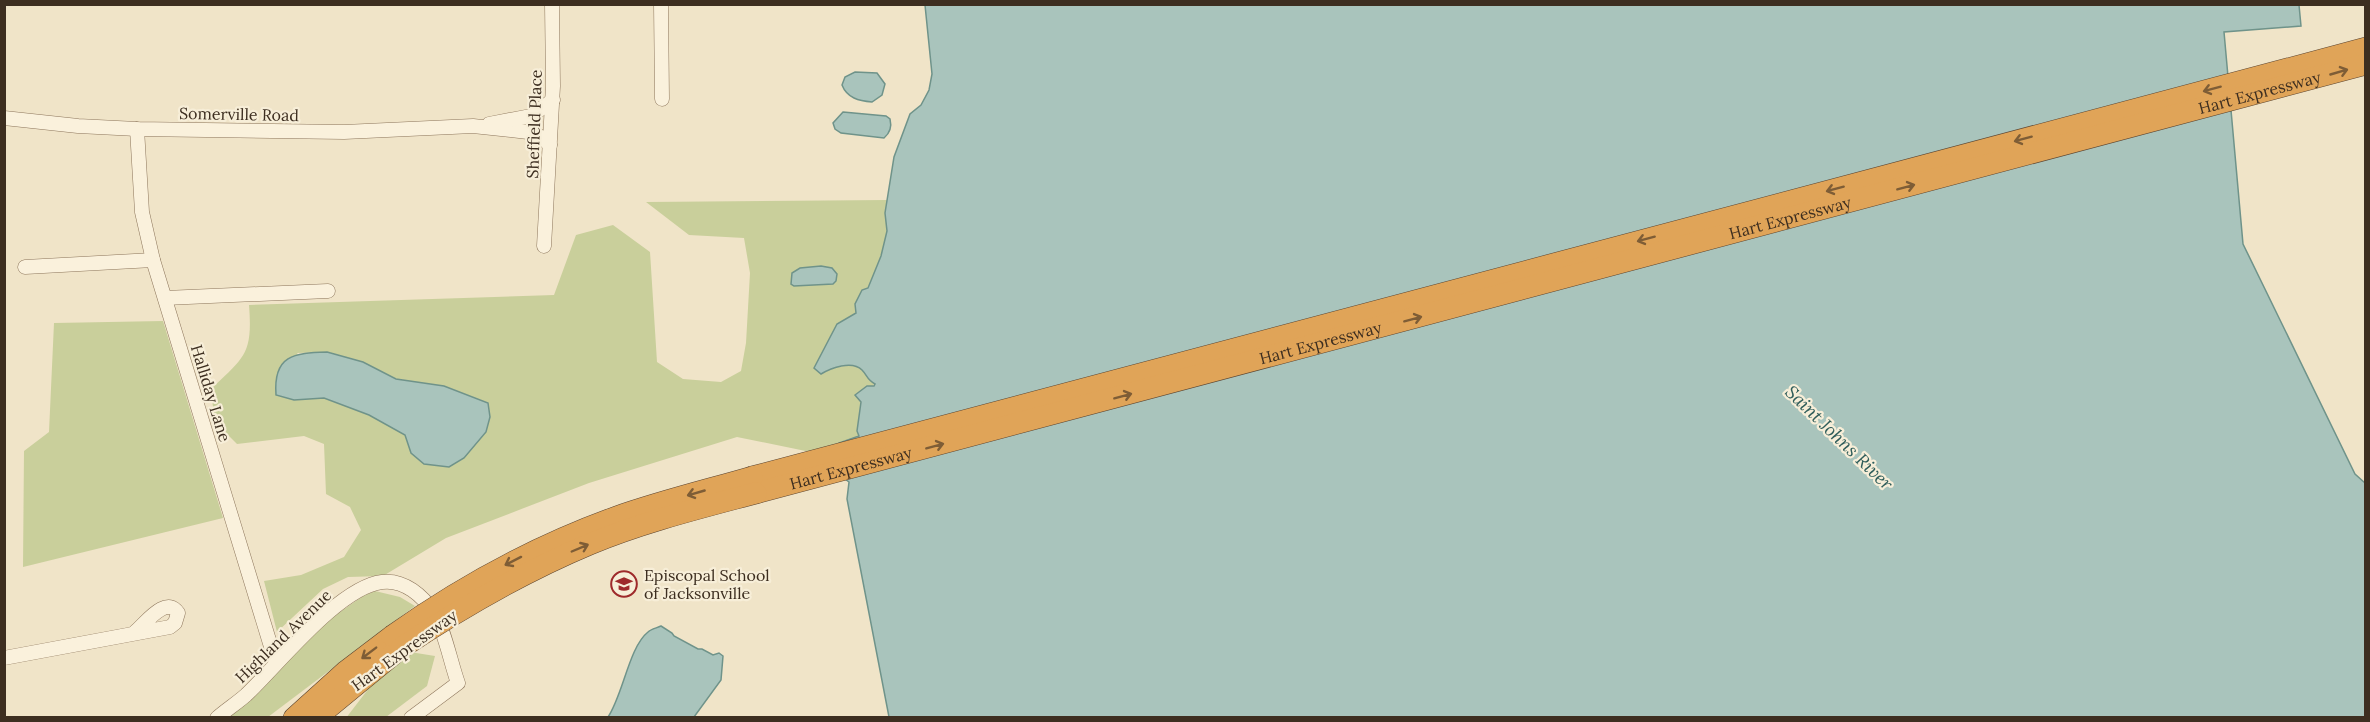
<svg xmlns="http://www.w3.org/2000/svg" width="2370" height="722" font-family="Lora,serif">
  <style>
    .green { fill: #c9cf9b; fill-rule: evenodd }
    .water { fill: #a9c4bc; stroke: #6f938a; stroke-width: 1.5 }
    .lines { fill: none; stroke-linecap: round; stroke-linejoin: round }
    .minor-casing { stroke: #8d765c; stroke-width: 15 }
    .highway-casing { stroke: #5b4430; stroke-width: 22 }
    .minor { stroke: #faf1dc; stroke-width: 14 }
    .highway { stroke: #e0a458; stroke-width: 21 }
    .highway-bridge-casing { stroke: #5b4430; stroke-width: 22; stroke-linecap: butt }
    .highway-bridge { stroke: #e0a458; stroke-width: 21 }
    .oneway { stroke: #7e5d36 }
    .labels { text-anchor: middle; stroke-width: 4.5; stroke-linejoin: round; paint-order: stroke }
    .street-label { font-size: 16px; fill: #3d2e20; stroke: #f7eed8 }
    .poi-label { font-size: 16px; fill: #3d2e20; stroke: #f7eed8; text-anchor: start }
    .water-label { font-size: 18px; font-style: italic; fill: #2f5d5a; stroke: #f7eed8 }
  </style>
  <rect width="100%" height="100%" fill="#f0e4c8"/>
  <!-- green -->
  <g class="green">
    <path d="M 887,200 C 885,211 888,223 887,233 C 884,252 875,270 868,288 L 862,290 L 857,313 L 832,367 C 841,367 854,363 861,369 C 867,374 867,380 875,383 L 861,402 L 857,430 L 860,436 L 825,455 L 737,437 L 589,483 L 446,538 L 383,576 L 348,577 L 323,589 L 277,632 L 264,581 L 301,575 L 344,557 L 361,530 L 350,507 L 326,494 L 324,444 L 304,436 L 237,444 L 216,423 L 210,390 C 244,357 253,355 249,305 L 554,295 L 576,235 L 613,225 L 650,252 L 657,362 L 683,379 L 721,382 L 741,371 L 746,343 L 750,273 L 744,238 L 689,235 L 646,202 ZM 327,352 L 363,362 L 396,379 L 444,386 L 486,432 L 464,458 L 449,467 L 424,464 L 411,453 L 405,435 L 369,415 L 324,397 L 297,353 Z"/>
    <path d="M 163,321 L 223,518 L 23,567 L 24,451 L 49,432 L 54,323 Z"/>
    <path d="M 375,591 L 400,597 L 415,606 L 268,717 L 229,718 L 327,621 L 363,596 Z"/>
    <path d="M 410,652 L 435,656 L 427,686 L 386,717 L 346,718 L 376,679 Z"/>
  </g>
  <!-- water -->
  <g class="water">
    <path d="M 925,5 L 2299,5 L 2301,26 L 2224,32 L 2243,244 L 2355,474 L 2365,483 L 2365,717 L 889,717 L 847,499 L 849,482 L 833,470 L 839,443 L 859,436 L 857,431 L 861,402 L 855,395 L 867,386 L 874,386 L 875,384 C 867,380 867,375 862,370 C 852,360 831,368 821,374 L 814,368 L 837,324 L 856,313 L 855,304 L 862,290 L 868,288 L 881,256 L 887,231 L 885,213 L 894,157 L 910,114 L 921,105 L 929,90 L 932,74 Z"/>
    <path d="M 855,72 L 877,73 L 885,84 L 882,95 L 872,102 C 859,101 847,98 842,85 L 845,77 Z"/>
    <path d="M 843,112 L 886,116 L 890,119 C 892,127 890,133 884,138 L 841,133 L 835,129 L 833,123 Z"/>
    <path d="M 821,266 L 832,268 L 837,274 L 836,281 L 833,284 L 794,286 L 791,284 L 792,273 L 800,268 Z"/>
    <path d="M 327,352 L 363,362 L 396,379 L 444,386 L 488,403 L 490,417 L 486,432 L 464,458 L 449,467 L 424,464 L 411,453 L 405,435 L 369,415 L 324,398 L 294,400 L 276,395 C 273,355 294,353 327,352 Z"/>
    <path d="M 661,626 L 672,633 L 674,636 L 698,649 L 702,649 L 713,655 L 719,653 L 723,656 L 721,680 L 694,717 L 608,717 C 623,695 629,647 648,632 C 651,629 657,628 661,626 Z"/>
  </g>
  <g class="lines">
    <!-- minor casing -->
    <g class="minor-casing">
      <g id="minor">
        <path d="M 661,4 L 662,99"/>
        <path d="M 4,118 L 78,126 L 137,129 L 344,132 L 473,126 L 528,132 L 541,137 L 550,145"/>
        <path d="M 489,124 L 531,116 L 553,100"/>
        <path d="M 137,129 L 142,212 L 153,260 L 276,663"/>
        <path d="M 544,246 L 553,86 L 552,4"/>
        <path d="M 25,267 L 153,260"/>
        <path d="M 165,298 L 328,291"/>
        <path d="M 4,658 L 170,627 L 175,623 L 178,613 C 166,595 146,623 135,632"/>
        <path d="M 217,718 C 226,710 237,703 246,695 C 278,665 339,587 382,582 C 404,579 423,596 434,613 C 444,628 451,664 458,683 L 411,718"/>
      </g>
    </g>
    <!-- highway casing -->
    <g class="highway-casing">
      <g id="highway">
        <path d="M 752,477 L 2366,48"/>
        <path id="s1" d="M 756,493 L 2366,64"/>
        <path d="M 294,718 L 346,671 L 392,636"/>
        <path d="M 316,718 L 401,648"/>
      </g>
    </g>
    <!-- minor -->
    <use href="#minor" class="minor"/>
    <!-- highway -->
    <use href="#highway" class="highway"/>
    <!-- highway-bridge casing -->
    <g class="highway-bridge-casing">
      <g id="highway-bridge">
        <path d="M 392,636 C 462,586 536,546 616,517 C 661,501 707,490 752,477"/>
        <path d="M 401,648 C 461,608 523,572 590,544 C 643,522 700,508 756,493"/>
      </g>
    </g>
    <!-- highway-bridge -->
    <use href="#highway-bridge" class="highway-bridge"/>
  </g>
  <!-- one-way arrows -->
  <defs><path id="oneway-shaft" d="M-6 0H5M1.5-3L5.5 0L1.5 3" fill="none" stroke-width="1.6" stroke-linecap="round" stroke-linejoin="round" transform="scale(1.5)"/></defs>
  <g class="oneway">
    <use href="#oneway-shaft" transform="translate(2339 72) rotate(-16)"/>
    <use href="#oneway-shaft" transform="translate(2212 89) rotate(165)"/>
    <use href="#oneway-shaft" transform="translate(2023 139) rotate(165)"/>
    <use href="#oneway-shaft" transform="translate(1906 187) rotate(-15)"/>
    <use href="#oneway-shaft" transform="translate(1835 189) rotate(165)"/>
    <use href="#oneway-shaft" transform="translate(1646 239) rotate(165)"/>
    <use href="#oneway-shaft" transform="translate(1413 319) rotate(-15)"/>
    <use href="#oneway-shaft" transform="translate(1123 396) rotate(-15)"/>
    <use href="#oneway-shaft" transform="translate(935 446) rotate(-15)"/>
    <use href="#oneway-shaft" transform="translate(696 493) rotate(164)"/>
    <use href="#oneway-shaft" transform="translate(580 548) rotate(-23)"/>
    <use href="#oneway-shaft" transform="translate(513 561) rotate(153)"/>
    <use href="#oneway-shaft" transform="translate(369 653) rotate(143)"/>
  </g>
  <!-- icons -->
  <defs>
    <g id="school-ring" transform="scale(1.35)"><circle r="9.5" fill="#f7eed8" stroke="#9e2a2b" stroke-width="1.5"/><path d="M0-5L7-2L0 1L-7-2ZM-4 1L0 2.5L4 1V4Q0 6-4 4Z" fill="#9e2a2b"/></g>
  </defs>
  <g fill-rule="evenodd">
    <use href="#school-ring" x="624" y="584"/>
  </g>
  <g class="labels">
    <!-- street labels -->
    <g class="street-label">
      <text dy="6" stroke="none"><textPath href="#s1" startOffset="1556">Hart Expressway</textPath></text>
      <text transform="translate(239 114) rotate(1)" y="6">Somerville Road</text>
      <text transform="translate(534 124) rotate(-88)" y="6">Sheffield Place</text>
      <text dy="6" stroke="none"><textPath href="#s1" startOffset="1070">Hart Expressway</textPath></text>
      <text dy="6" stroke="none"><textPath href="#s1" startOffset="584">Hart Expressway</textPath></text>
      <text transform="translate(211 393) rotate(73)" y="6">Halliday Lane</text>
      <text dy="6" stroke="none"><textPath href="#s1" startOffset="98">Hart Expressway</textPath></text>
      <text transform="translate(283 636) rotate(-44)" y="6">Highland Avenue</text>
      <text transform="translate(404 650) rotate(-36)" y="6">Hart Expressway</text>
    </g>
    <!-- poi labels -->
    <g class="poi-label">
      <text x="644" y="581">Episcopal School<tspan x="644" dy="18">of Jacksonville</tspan></text>
    </g>
    <!-- water labels -->
    <g class="water-label">
      <text transform="translate(1839 438) rotate(44)" y="6">Saint Johns River</text>
    </g>
  </g>
  <!-- border -->
  <rect width="2370" height="722" fill="none" stroke="#3d2e20" stroke-width="12"/>
</svg>
